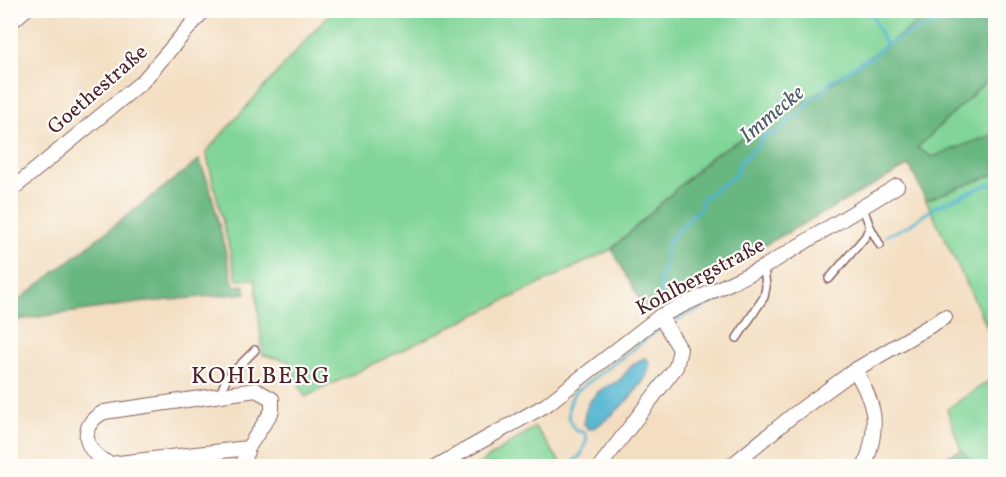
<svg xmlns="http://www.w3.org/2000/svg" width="1006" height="477" font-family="Vollkorn,serif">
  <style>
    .green { fill: #81d598; stroke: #667a62; stroke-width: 1.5 }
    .forest { fill: #68b680; stroke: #596a56; stroke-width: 1.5 }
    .water { fill: #52b6d1; stroke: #4e6a7e; stroke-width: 1.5 }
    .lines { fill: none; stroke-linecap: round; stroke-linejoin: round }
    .stream { stroke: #52b6d1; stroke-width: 3 }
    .service-casing { stroke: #856260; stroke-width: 10 }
    .minor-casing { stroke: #856260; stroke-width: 16 }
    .service { stroke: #fff; stroke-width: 7 }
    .minor { stroke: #fff; stroke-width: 14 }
    .labels { text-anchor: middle; stroke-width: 4.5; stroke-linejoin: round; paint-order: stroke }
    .street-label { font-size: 21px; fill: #4a1f2b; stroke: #fdfcf7 }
    .water-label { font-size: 22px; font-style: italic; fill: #4d5b6d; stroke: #fdfcf7 }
    .quarter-label { font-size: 24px; letter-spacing: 1.5px; fill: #4a1f2b; stroke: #fdfcf7 }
  </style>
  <rect width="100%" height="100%" fill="#fdfcf7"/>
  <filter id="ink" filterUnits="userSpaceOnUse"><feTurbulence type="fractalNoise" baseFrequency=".0167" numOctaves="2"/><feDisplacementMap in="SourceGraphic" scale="12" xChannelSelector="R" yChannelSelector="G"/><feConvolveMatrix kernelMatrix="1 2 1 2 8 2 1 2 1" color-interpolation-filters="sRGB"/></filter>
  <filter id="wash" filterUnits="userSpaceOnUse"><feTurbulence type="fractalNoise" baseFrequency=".008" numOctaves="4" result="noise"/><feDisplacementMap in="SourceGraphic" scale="24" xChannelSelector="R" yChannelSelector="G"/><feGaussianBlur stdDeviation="1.35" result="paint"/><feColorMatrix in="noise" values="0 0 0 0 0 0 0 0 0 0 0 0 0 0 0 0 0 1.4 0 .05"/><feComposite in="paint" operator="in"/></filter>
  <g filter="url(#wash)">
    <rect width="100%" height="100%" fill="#f3dec1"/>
    <!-- green -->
    <g class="green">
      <path d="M 332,11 L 935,11 L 806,101 L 712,156 L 612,249 L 305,397 L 288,361 L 263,355 L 255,279 L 237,280 L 206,152 Z"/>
      <path d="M 995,73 L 995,134 L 932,157 L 917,148 Z"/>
      <path d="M 995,174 L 995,343 L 926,200 Z"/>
      <path d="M 995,377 L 995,466 L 975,466 L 961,450 L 947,409 Z"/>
      <path d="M 535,427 L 561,463 L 558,466 L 476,466 Z"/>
    </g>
    <!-- forest -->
    <g class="forest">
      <path d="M 935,11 L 995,11 L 995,73 L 917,148 L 932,157 L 995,134 L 995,174 L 926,200 L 909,165 L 646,311 L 612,249 L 712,156 L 806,101 Z"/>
      <path d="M 199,160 L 209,184 L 234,286 L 244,285 L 246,293 L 137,303 L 17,320 L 11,318 L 11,306 Z"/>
      <path d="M 961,450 L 975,466 L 927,466 Z"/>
    </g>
    <!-- water -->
    <path class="water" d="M 646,358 C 648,361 650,362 649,367 C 648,383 605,426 589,429 L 584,424 C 584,408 590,397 604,388 C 608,385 613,384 617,382 C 628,373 631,361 646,358 Z"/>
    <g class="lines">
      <!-- stream -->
      <g class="stream">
        <path d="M 870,10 L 885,44"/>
        <path d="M 886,236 L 910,225 L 935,207 L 987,185 L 996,184"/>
        <path d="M 662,300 L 659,279 L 665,270 L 666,248 L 670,240 L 691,216 L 699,210 L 704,197 L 735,176 L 740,162 L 753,151 L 765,136 L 781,131 L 791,118 L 801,116 L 810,99 L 823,94 L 829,82 L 846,73 L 860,62 L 872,57 L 885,45 L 906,35 L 924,29 L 945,19 L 972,10"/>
        <path d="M 674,321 L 744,289"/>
        <path d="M 568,466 L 581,455 L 587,439 L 585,433 L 575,430 C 566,416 567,408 574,393 L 658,330"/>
      </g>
    </g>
  </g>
  <g filter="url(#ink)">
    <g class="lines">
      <!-- service casing -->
      <g class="service-casing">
        <g id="service">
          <path d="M 863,208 L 870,227 L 880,245"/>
          <path d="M 829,279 L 865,237 L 870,227"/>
          <path d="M 737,338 L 764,297 L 766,287 L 764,267"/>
          <path d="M 220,395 L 226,379 L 255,350"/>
        </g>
      </g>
      <!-- minor casing -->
      <g class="minor-casing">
        <g id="minor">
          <path d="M 10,23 L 25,10"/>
          <path d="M 10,191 L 143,81 L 204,10"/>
          <path d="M 855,370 C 877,407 879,426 865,466"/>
          <path d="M 242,466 L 248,448 L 272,411 L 272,399 L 256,390 L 104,412 C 76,426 85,453 110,464 L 248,448"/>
          <path d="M 437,466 L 546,405 L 660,316 L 764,267 L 897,186"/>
          <path d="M 600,466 L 676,367 L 680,349 L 660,316"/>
          <path d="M 731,466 L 792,416 L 855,370 L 945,317"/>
        </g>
      </g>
      <!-- service -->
      <use href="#service" class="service"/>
      <!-- minor -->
      <use href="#minor" class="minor"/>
    </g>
  </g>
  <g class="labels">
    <!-- street labels -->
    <g class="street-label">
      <text transform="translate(97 89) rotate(-41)" y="7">Goethestraße</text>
      <text transform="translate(700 276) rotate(-28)" y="7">Kohlbergstraße</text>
    </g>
    <!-- water labels -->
    <g class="water-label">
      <text transform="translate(771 113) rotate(-40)" y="8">Immecke</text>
    </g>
    <!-- quarter labels -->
    <g class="quarter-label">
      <text x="261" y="383">KOHLBERG</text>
    </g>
  </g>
  <!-- margin -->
  <rect width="1006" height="477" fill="none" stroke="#fdfcf7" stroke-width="36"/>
</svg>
